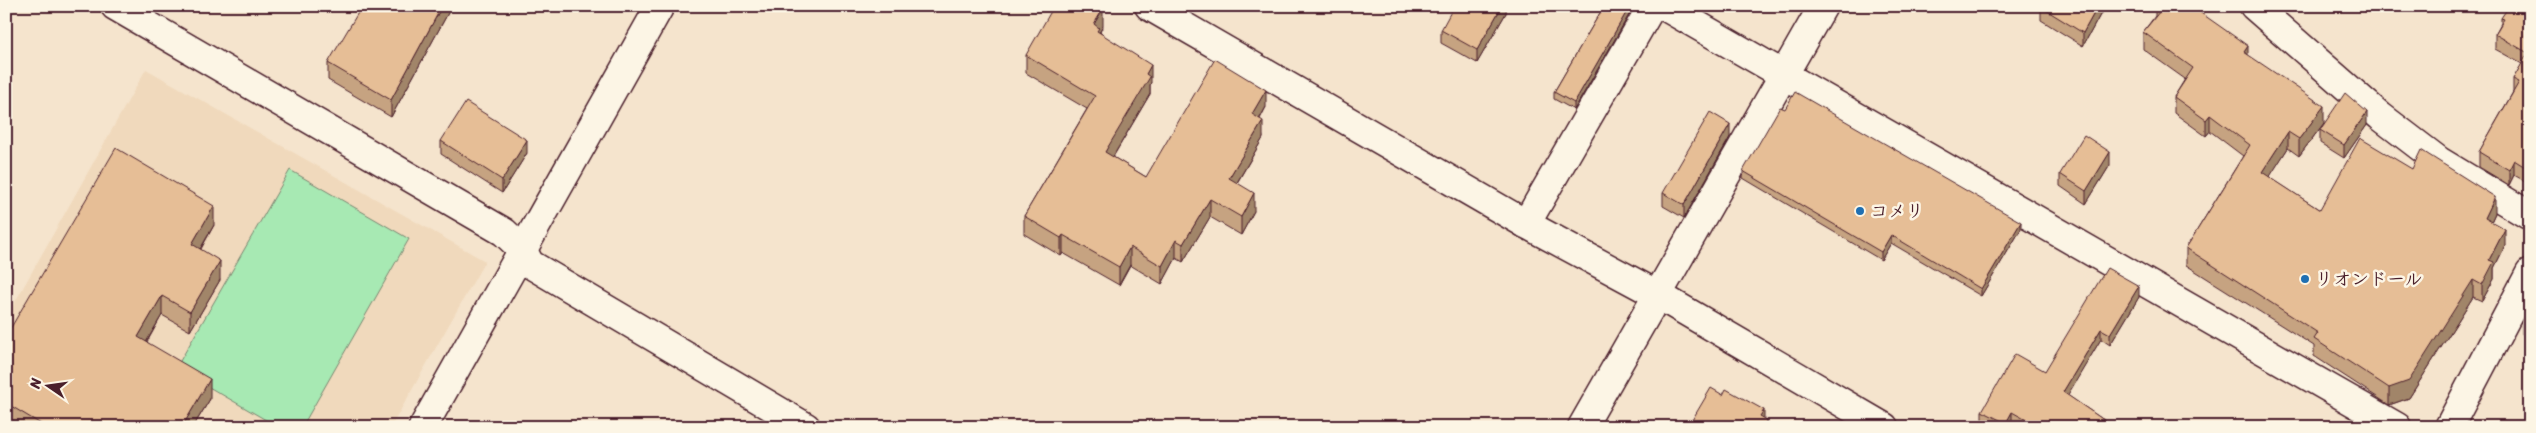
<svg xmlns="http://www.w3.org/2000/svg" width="2536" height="433" font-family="Sriracha,'Klee One',sans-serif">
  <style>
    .built { fill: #f0d9bc }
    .green { fill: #a7e9b3; stroke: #78846f }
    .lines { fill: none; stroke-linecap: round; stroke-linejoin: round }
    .street-casing { stroke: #4a1f2b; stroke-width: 31 }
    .street { stroke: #fcf5e5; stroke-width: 28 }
    .wall { fill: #c6a381; stroke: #4a1f2b }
    .shaded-wall { fill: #a18569; stroke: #4a1f2b }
    .building { fill: #e6be96; stroke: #4a1f2b }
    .poi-dot { fill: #1f6fb2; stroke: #fcf5e5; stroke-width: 2 }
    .labels { text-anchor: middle; stroke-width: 5; stroke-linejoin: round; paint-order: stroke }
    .poi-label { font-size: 18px; font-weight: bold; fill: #4a1f2b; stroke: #fcf5e5; text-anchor: start }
  </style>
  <rect width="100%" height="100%" fill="#f5e4cd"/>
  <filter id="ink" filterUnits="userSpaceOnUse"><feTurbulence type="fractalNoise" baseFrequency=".02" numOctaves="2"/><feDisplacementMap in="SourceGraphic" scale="10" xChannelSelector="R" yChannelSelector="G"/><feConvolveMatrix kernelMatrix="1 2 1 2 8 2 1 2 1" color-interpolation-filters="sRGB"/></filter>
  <g filter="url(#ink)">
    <!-- built -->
    <path class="built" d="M 146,69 L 485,261 L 391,427 L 6,427 L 6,318 Z"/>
    <!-- green -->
    <path class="green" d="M 290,170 L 409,239 L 302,427 L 278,427 L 176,368 Z"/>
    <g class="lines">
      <!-- street casing -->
      <g class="street-casing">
        <g id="street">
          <path d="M 115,6 L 504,232 L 522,249 L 530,264 L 806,427"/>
          <path d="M 1149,6 L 1526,224 L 1658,295 L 1884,427"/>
          <path d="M 1664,6 L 2397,427"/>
          <path d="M 2254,6 L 2380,116 L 2439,161 L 2530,216"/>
          <path d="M 1526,224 L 1652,6"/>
          <path d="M 423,427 L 660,6"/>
          <path d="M 1582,427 L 1823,6"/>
          <path d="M 2449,427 L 2530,273"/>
        </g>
      </g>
      <!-- street -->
      <use href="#street" class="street"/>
    </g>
    <!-- wall -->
    <g class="wall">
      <path d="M 448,6 L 448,13 L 391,117 L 328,80 L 328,63 Z"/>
      <path d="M 1506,6 L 1506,13 L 1477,63 L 1441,43 L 1441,30 Z"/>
      <path d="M 1604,6 L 1574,110 L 1554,99 L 1554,92 Z"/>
      <path d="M 2041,6 L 2105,6 L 2083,46 L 2041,20 Z"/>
      <path d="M 2200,6 L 2197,10 L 2324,123 L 2299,156 L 2288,148 L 2269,177 L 2320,210 L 2412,169 L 2495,213 L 2491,222 L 2505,246 L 2494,268 L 2494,279 L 2482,301 L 2473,297 L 2409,398 L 2389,405 L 2383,401 L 2314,356 L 2314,346 L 2186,265 L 2186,248 L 2243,156 L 2210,131 L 2206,136 L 2174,113 L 2174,97 L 2185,79 L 2143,49 L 2143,32 L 2155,16 L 2155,8 Z"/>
      <path d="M 2530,6 L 2530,184 L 2514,175 L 2509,185 L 2479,167 L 2479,152 L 2513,92 L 2513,79 L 2522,64 L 2495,49 L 2495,34 L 2501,23 L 2501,18 Z"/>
      <path d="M 1103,26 L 1100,32 L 1151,82 L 1150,85 L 1150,94 L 1113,157 L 1146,177 L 1266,107 L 1260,119 L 1263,138 L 1237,183 L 1254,211 L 1241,235 L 1210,217 L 1183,262 L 1176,258 L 1162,284 L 1130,265 L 1119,285 L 1063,253 L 1061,256 L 1024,234 L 1024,216 L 1087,109 L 1026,73 L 1026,55 Z"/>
      <path d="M 2367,125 L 2344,158 L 2320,143 L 2320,130 Z"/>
      <path d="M 1730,137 L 1684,218 L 1663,206 L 1663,193 Z"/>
      <path d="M 441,141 L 527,153 L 502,193 L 441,154 Z"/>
      <path d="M 2110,165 L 2086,204 L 2060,186 L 2060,174 Z"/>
      <path d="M 1743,171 L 2021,229 L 1981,296 L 1891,243 L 1881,260 L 1743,178 Z"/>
      <path d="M 214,225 L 201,249 L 220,280 L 190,331 L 162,315 L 147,342 L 210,399 L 193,427 L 13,427 L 6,423 L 6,336 Z"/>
      <path d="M 2139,297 L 2110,345 L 2101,339 L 2067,395 L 2114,427 L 2020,427 L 2012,422 L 2010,427 L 1993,427 L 1982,421 L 1982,411 L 2045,371 Z"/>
      <path d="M 2530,307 L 2530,338 L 2522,334 L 2522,321 Z"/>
    </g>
    <!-- shaded-wall -->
    <g class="shaded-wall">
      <path d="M 442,6 L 448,6 L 448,13 L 391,117 L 391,100 Z"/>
      <path d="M 1502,6 L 1506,6 L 1506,13 L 1477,63 L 1477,50 Z"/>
      <path d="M 1630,6 L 1634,6 L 1574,110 L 1574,103 Z"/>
      <path d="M 2098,6 L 2105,6 L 2083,46 L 2083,33 Z"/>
      <path d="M 2189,6 L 2200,6 L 2189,22 Z"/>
      <path d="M 1103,9 L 1103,26 L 1099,33 L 1099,45 L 1094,24 Z"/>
      <path d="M 2248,46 L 2248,62 L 2244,52 Z"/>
      <path d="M 1151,65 L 1151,82 L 1150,85 L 1150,94 L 1105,170 L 1105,152 L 1146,74 Z"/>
      <path d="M 1266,90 L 1266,107 L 1252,132 L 1252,114 Z"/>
      <path d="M 2324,106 L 2324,123 L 2299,156 L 2299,139 Z"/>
      <path d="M 2367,112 L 2367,125 L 2344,158 L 2344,145 Z"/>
      <path d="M 2210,115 L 2210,131 L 2206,136 L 2206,120 Z"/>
      <path d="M 1263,121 L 1263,138 L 1229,196 L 1229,178 Z"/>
      <path d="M 1730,124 L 1730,137 L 1684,218 L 1684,205 Z"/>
      <path d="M 2288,132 L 2288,148 L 2262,189 L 2262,172 Z"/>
      <path d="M 527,140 L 527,153 L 502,193 L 502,180 Z"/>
      <path d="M 2110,152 L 2110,165 L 2086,204 L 2086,191 Z"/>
      <path d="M 2514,160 L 2514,175 L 2509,185 L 2509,170 Z"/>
      <path d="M 1254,193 L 1254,211 L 1241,235 L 1241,217 Z"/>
      <path d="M 2495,197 L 2495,213 L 2485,235 L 2485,218 Z"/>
      <path d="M 1210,199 L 1210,217 L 1183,262 L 1183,244 Z"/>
      <path d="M 214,206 L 214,225 L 192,263 L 192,244 Z"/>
      <path d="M 2021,222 L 2021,229 L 1981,296 L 1981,289 Z"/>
      <path d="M 2505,229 L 2505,246 L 2494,268 L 2494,279 L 2482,301 L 2482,285 L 2489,260 Z"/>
      <path d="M 1063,235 L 1063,253 L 1061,256 L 1061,238 Z"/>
      <path d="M 1891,235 L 1891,243 L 1881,260 L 1881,252 Z"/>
      <path d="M 1176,240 L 1176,258 L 1162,284 L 1162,266 Z"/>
      <path d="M 1130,247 L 1130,265 L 1119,285 L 1119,267 Z"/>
      <path d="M 220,261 L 220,280 L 190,331 L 190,312 Z"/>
      <path d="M 2473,280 L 2473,297 L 2409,398 L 2389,405 L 2389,388 Z"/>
      <path d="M 2139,286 L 2139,297 L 2110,345 L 2110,334 Z"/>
      <path d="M 162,296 L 162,315 L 138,356 L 138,337 Z"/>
      <path d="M 2101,329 L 2101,339 L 2063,403 L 2063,392 Z"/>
      <path d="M 210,379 L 210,399 L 193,427 L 182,427 Z"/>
      <path d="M 1764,410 L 1764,426 L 1767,420 L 1767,427 L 1760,427 L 1760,416 Z"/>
      <path d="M 2012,412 L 2012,422 L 2010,427 L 2006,427 L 2006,423 Z"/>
    </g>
    <!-- building -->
    <g class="building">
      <path d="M 362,6 L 442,6 L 391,100 L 328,63 Z"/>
      <path d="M 1054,6 L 1099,6 L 1103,9 L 1094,24 L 1099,28 L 1097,31 L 1151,65 L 1146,74 L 1150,77 L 1105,152 L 1146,177 L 1215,59 L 1266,90 L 1252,114 L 1263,121 L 1229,178 L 1254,193 L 1241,217 L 1210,199 L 1183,244 L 1176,240 L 1162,266 L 1130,247 L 1119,267 L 1063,235 L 1061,238 L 1024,216 L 1095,96 L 1026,55 Z"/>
      <path d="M 1454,6 L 1502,6 L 1477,50 L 1441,30 Z"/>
      <path d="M 1604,6 L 1630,6 L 1574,103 L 1554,92 Z"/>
      <path d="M 2041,6 L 2098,6 L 2083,33 L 2041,7 Z"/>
      <path d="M 2156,6 L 2191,6 L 2248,46 L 2244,52 L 2324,106 L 2299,139 L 2288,132 L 2262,172 L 2320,210 L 2360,138 L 2412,169 L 2421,150 L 2495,197 L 2485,218 L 2505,229 L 2489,260 L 2494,262 L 2482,285 L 2473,280 L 2409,381 L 2389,388 L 2383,384 L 2314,339 L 2318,333 L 2186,248 L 2250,145 L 2210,115 L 2206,120 L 2174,97 L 2193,68 L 2143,32 L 2160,11 L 2155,8 Z"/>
      <path d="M 2509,6 L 2530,6 L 2530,170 L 2514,160 L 2509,170 L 2479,152 L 2519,82 L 2513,79 L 2528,53 L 2495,34 L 2504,19 L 2501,18 Z"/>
      <path d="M 1795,92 L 2021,222 L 1981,289 L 1891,235 L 1881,252 L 1743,171 L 1780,107 L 1785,109 Z"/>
      <path d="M 2345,93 L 2367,112 L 2344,145 L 2320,130 Z"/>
      <path d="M 466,102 L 527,140 L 502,180 L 441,141 Z"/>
      <path d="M 1710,112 L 1730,124 L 1684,205 L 1663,193 Z"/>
      <path d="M 2084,135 L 2110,152 L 2086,191 L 2060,174 Z"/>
      <path d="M 116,148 L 214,206 L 192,244 L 220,261 L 190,312 L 162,296 L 138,337 L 210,379 L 182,427 L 46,427 L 6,403 L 6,336 Z"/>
      <path d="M 2107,268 L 2139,286 L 2110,334 L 2101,329 L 2063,392 L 2114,427 L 2039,427 L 2012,412 L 2006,423 L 1982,411 L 2015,354 L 2045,371 Z"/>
      <path d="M 2530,307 L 2530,325 L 2522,321 Z"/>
      <path d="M 1711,388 L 1723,395 L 1726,389 L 1764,410 L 1760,416 L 1767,420 L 1763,427 L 1688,427 Z"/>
    </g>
  </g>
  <!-- markers -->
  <g class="poi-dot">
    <circle cx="1860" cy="211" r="5"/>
    <circle cx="2305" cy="279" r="5"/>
  </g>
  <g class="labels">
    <!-- poi labels -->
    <g class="poi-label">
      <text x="1870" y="217">コメリ</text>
      <text x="2315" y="285">リオンドール</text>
    </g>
  </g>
  <!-- margin -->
  <rect width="2536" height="433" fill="none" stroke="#fcf5e5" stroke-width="25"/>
  <rect x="12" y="12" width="2511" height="408" fill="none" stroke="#4a1f2b" stroke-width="2" filter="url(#ink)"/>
  <!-- north arrow -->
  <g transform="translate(48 386) rotate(283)" stroke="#fcf5e5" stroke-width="4" paint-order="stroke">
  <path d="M0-4L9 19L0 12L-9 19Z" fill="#4a1f2b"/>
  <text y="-8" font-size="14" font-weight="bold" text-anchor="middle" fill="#4a1f2b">N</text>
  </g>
</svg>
